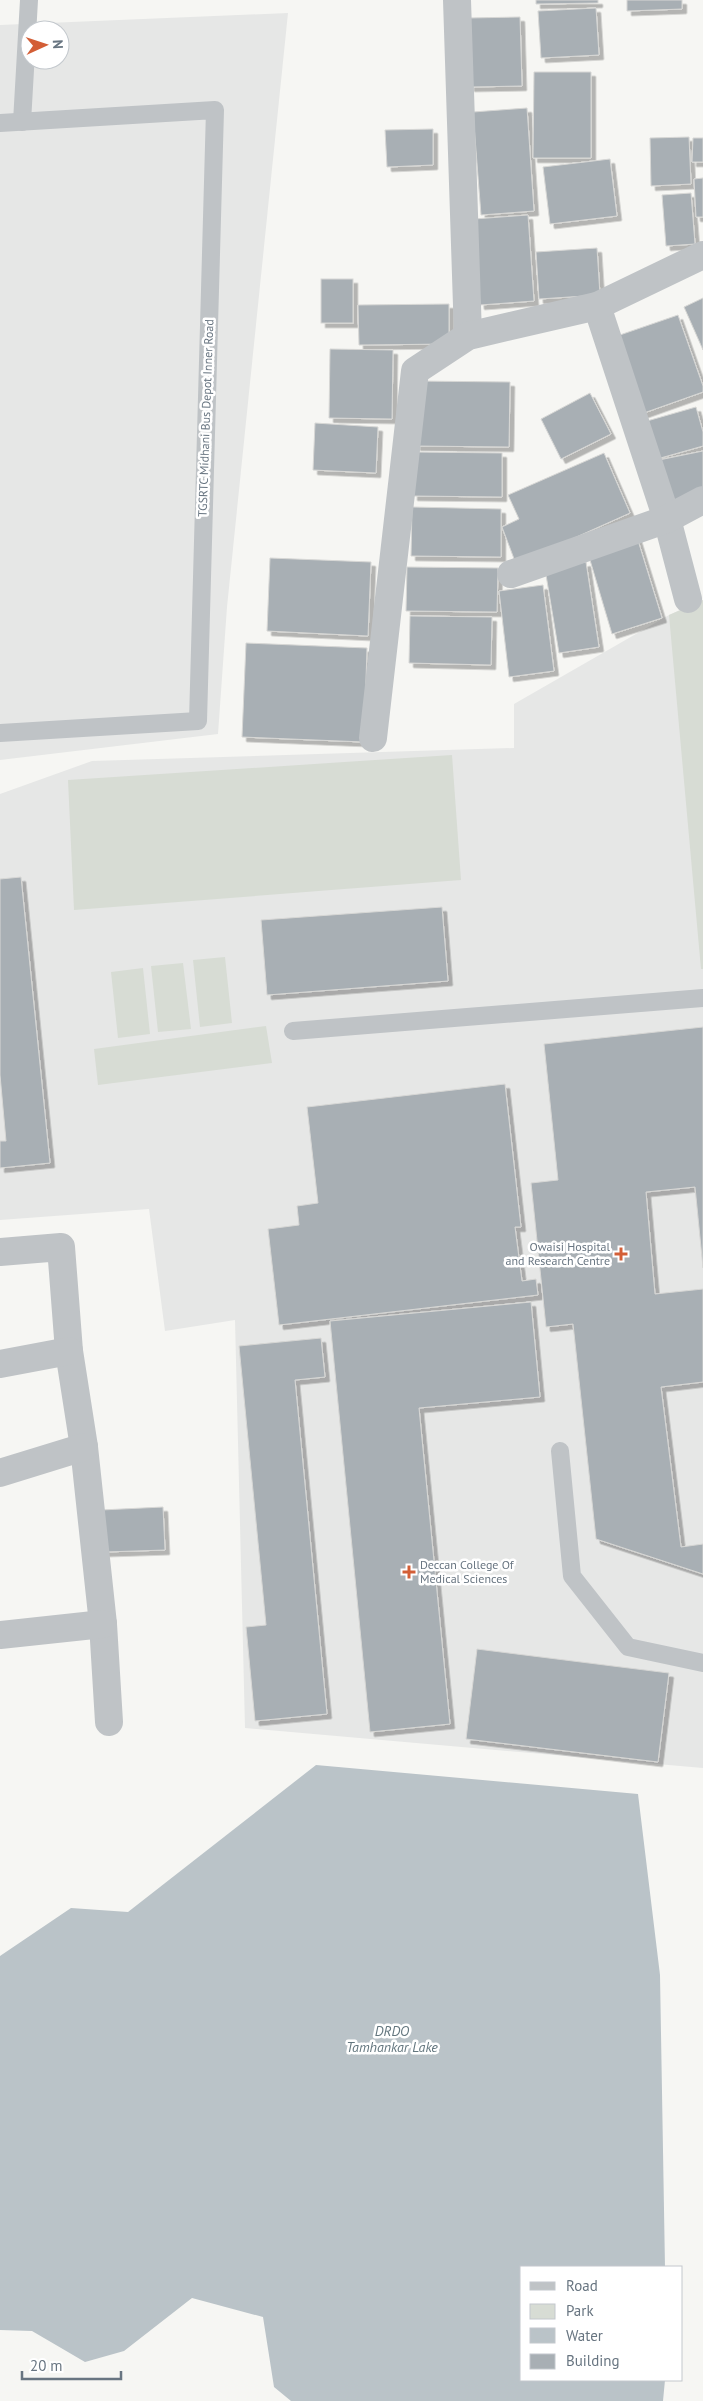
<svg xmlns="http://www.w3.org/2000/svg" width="703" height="2401" font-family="'PT Sans',sans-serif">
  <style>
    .built { fill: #e6e7e6; fill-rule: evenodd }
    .green { fill: #d7dcd4 }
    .water { fill: #bac3c8 }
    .building { fill: #a8afb4; stroke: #d7d7d5; filter: url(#shadow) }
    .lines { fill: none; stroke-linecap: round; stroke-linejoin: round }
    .lane { stroke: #bfc3c6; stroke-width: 18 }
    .street { stroke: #bfc3c6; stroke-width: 28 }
    .poi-dot { fill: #d35e36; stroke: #fff; stroke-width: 2 }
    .labels { text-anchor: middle; stroke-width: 5; stroke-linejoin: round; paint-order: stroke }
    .street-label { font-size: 12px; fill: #687581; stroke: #fff }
    .poi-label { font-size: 12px; fill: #687581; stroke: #fff; text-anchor: end }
    .water-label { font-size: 14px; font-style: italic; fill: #63767e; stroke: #fff }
  </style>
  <defs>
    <filter id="shadow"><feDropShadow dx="4.5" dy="4.5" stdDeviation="0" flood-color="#0004"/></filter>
  </defs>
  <rect width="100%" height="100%" fill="#f6f6f3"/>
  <!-- built -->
  <g class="built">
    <path d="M 288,13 L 227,607 L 218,734 L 0,760 L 0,25 ZM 30,30 L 60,30 L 60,60 L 30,60 Z"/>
    <path d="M 703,600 L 703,1768 L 245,1728 L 235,1320 L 165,1331 L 149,1209 L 0,1220 L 0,794 L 92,761 L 514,748 L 514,704 L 669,615 Z"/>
  </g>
  <!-- green -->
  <g class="green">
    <path d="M 703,600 L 703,969 L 701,969 L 669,615 Z"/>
    <path d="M 452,755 L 461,880 L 74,910 L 68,780 Z"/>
    <path d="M 225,957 L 232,1023 L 200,1027 L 193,960 Z"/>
    <path d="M 183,963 L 191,1029 L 158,1032 L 151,966 Z"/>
    <path d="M 143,968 L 150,1034 L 118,1038 L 111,972 Z"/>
    <path d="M 266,1026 L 272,1063 L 98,1085 L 94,1049 Z"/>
  </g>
  <!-- water -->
  <path class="water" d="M 316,1765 L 638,1794 L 660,1975 L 665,2267 L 522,2267 L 522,2380 L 665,2380 L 663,2401 L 291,2401 L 274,2387 L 263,2317 L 192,2298 L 124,2351 L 85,2362 L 32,2331 L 0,2330 L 0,1956 L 71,1908 L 128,1912 Z"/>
  <!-- building -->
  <g class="building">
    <path d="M 536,0 L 598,0 L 598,3 L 536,4 Z"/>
    <path d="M 627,0 L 682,0 L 682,9 L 627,11 Z"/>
    <path d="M 596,8 L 599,55 L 541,58 L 538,11 Z"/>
    <path d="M 520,17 L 522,86 L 470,87 L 468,18 Z"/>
    <path d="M 534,72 L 591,72 L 591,158 L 533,158 Z"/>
    <path d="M 527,108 L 534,211 L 481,215 L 473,112 Z"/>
    <path d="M 433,129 L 433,165 L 387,167 L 385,130 Z"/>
    <path d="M 689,137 L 691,184 L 651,186 L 650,138 Z"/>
    <path d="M 693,138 L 703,138 L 703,162 L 692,162 Z"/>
    <path d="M 610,159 L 617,216 L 550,224 L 543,167 Z"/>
    <path d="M 703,178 L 703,217 L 696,217 L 694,179 Z"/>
    <path d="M 691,193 L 695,244 L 666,246 L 662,195 Z"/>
    <path d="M 528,215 L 534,301 L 480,305 L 474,219 Z"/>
    <path d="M 597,248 L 600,295 L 539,299 L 536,252 Z"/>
    <rect x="321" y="279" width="32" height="44"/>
    <path d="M 703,298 L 703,350 L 684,307 Z"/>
    <path d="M 449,304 L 449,344 L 359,345 L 358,305 Z"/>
    <path d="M 678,315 L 703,386 L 703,392 L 641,414 L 614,337 Z"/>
    <path d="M 330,349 L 393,350 L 392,419 L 329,418 Z"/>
    <path d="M 416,381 L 510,382 L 509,447 L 416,446 Z"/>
    <path d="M 590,393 L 611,434 L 561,459 L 541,419 Z"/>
    <path d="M 696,407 L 703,432 L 703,446 L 657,459 L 647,421 Z"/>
    <path d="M 315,423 L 378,427 L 376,473 L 313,470 Z"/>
    <path d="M 703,451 L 703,492 L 667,509 L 659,460 Z"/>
    <path d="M 414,452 L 502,453 L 502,497 L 413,496 Z"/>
    <path d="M 604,453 L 630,513 L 516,564 L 502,527 L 519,519 L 508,495 Z"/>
    <path d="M 412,507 L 501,509 L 501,557 L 411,556 Z"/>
    <path d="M 636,534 L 662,618 L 612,634 L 587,550 Z"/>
    <path d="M 270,558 L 371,562 L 368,636 L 267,631 Z"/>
    <path d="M 586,562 L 599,647 L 559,653 L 545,569 Z"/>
    <path d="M 407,567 L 498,568 L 497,612 L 406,611 Z"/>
    <path d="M 543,585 L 554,671 L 509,677 L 499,591 Z"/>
    <path d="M 410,616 L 492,617 L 491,665 L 409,663 Z"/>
    <path d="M 246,643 L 367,648 L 364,742 L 242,737 Z"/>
    <path d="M 21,877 L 50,1163 L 0,1168 L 0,1141 L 6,1141 L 0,1075 L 0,879 Z"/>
    <path d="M 442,907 L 448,981 L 267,995 L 261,920 Z"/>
    <path d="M 703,1027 L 703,1268 L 695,1187 L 646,1192 L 655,1294 L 703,1289 L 703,1382 L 661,1387 L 681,1547 L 703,1544 L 703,1574 L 596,1539 L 573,1324 L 546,1327 L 531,1183 L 558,1180 L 544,1044 Z"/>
    <path d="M 505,1084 L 521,1227 L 515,1227 L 522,1281 L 536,1279 L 538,1295 L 279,1325 L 268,1229 L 299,1225 L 297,1206 L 318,1203 L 307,1107 Z"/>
    <path d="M 531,1302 L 540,1397 L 419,1408 L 450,1724 L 370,1732 L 330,1321 Z"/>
    <path d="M 321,1338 L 325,1377 L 295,1380 L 327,1714 L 255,1721 L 246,1627 L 266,1625 L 239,1346 Z"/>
    <path d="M 163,1507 L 165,1550 L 104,1552 L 101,1510 Z"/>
    <path d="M 477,1649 L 669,1673 L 658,1762 L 466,1739 Z"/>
  </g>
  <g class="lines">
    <!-- lane -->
    <g class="lane">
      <path d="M 22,122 L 29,0"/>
      <path d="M 0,123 L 215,110 L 198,721 L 0,733"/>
      <path d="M 293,1031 L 703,998"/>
      <path d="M 560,1451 L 572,1576 L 628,1647 L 703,1663"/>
    </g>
    <!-- street -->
    <g class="street">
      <path d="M 457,0 L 468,336"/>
      <path d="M 597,306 L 667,519 L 688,599"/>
      <path d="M 511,574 L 667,519 L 703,500"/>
      <path d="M 373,738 L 415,371 L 468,336 L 597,306 L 703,255"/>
      <path d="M 0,1252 L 61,1247 L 69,1351 L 84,1447 L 103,1624 L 109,1722"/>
      <path d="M 0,1364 L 69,1351"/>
      <path d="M 0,1473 L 84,1447"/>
      <path d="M 0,1635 L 103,1624"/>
    </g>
  </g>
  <!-- markers -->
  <g class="poi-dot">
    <path d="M618.5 1246.5h5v5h5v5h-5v5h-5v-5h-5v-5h5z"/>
    <path d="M406.5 1564.5h5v5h5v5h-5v5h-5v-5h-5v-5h5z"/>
  </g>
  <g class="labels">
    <!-- street labels -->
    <g class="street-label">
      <text transform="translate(206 418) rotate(-88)" y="4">TGSRTC Midhani Bus Depot Inner Road</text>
    </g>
    <!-- poi labels -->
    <g class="poi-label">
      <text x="610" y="1251">Owaisi Hospital<tspan x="610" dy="14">and Research Centre</tspan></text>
      <text x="420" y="1569" text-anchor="start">Deccan College Of<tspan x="420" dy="14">Medical Sciences</tspan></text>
    </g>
    <!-- water labels -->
    <g class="water-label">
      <text x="392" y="2036">DRDO<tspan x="392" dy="16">Tamhankar Lake</tspan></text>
    </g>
  </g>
  <!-- legend -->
  <rect x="520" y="2266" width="162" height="115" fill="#ffffff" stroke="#c3c8cd"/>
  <rect x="530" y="2282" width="25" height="8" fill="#bfc3c6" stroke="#c3c8cd"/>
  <text x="566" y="2291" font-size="15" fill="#687581">Road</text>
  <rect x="530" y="2304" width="25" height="15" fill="#d7dcd4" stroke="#c3c8cd"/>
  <text x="566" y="2316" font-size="15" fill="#687581">Park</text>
  <rect x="530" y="2328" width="25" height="15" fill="#bac3c8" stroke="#c3c8cd"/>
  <text x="566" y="2341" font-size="15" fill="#687581">Water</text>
  <rect x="530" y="2354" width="25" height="15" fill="#a8afb4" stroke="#c3c8cd"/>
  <text x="566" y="2366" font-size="15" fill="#687581">Building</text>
  <!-- north arrow -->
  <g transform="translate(45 45) rotate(87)"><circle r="24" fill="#ffffff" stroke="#c3c8cd"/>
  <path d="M0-4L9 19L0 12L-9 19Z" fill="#d35e36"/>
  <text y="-8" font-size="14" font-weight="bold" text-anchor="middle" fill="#687581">N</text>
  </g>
  <!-- scale -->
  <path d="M22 2371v8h99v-8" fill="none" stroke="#687581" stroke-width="2.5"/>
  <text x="30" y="2371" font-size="15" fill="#687581" stroke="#ffffff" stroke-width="4" paint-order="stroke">20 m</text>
</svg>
